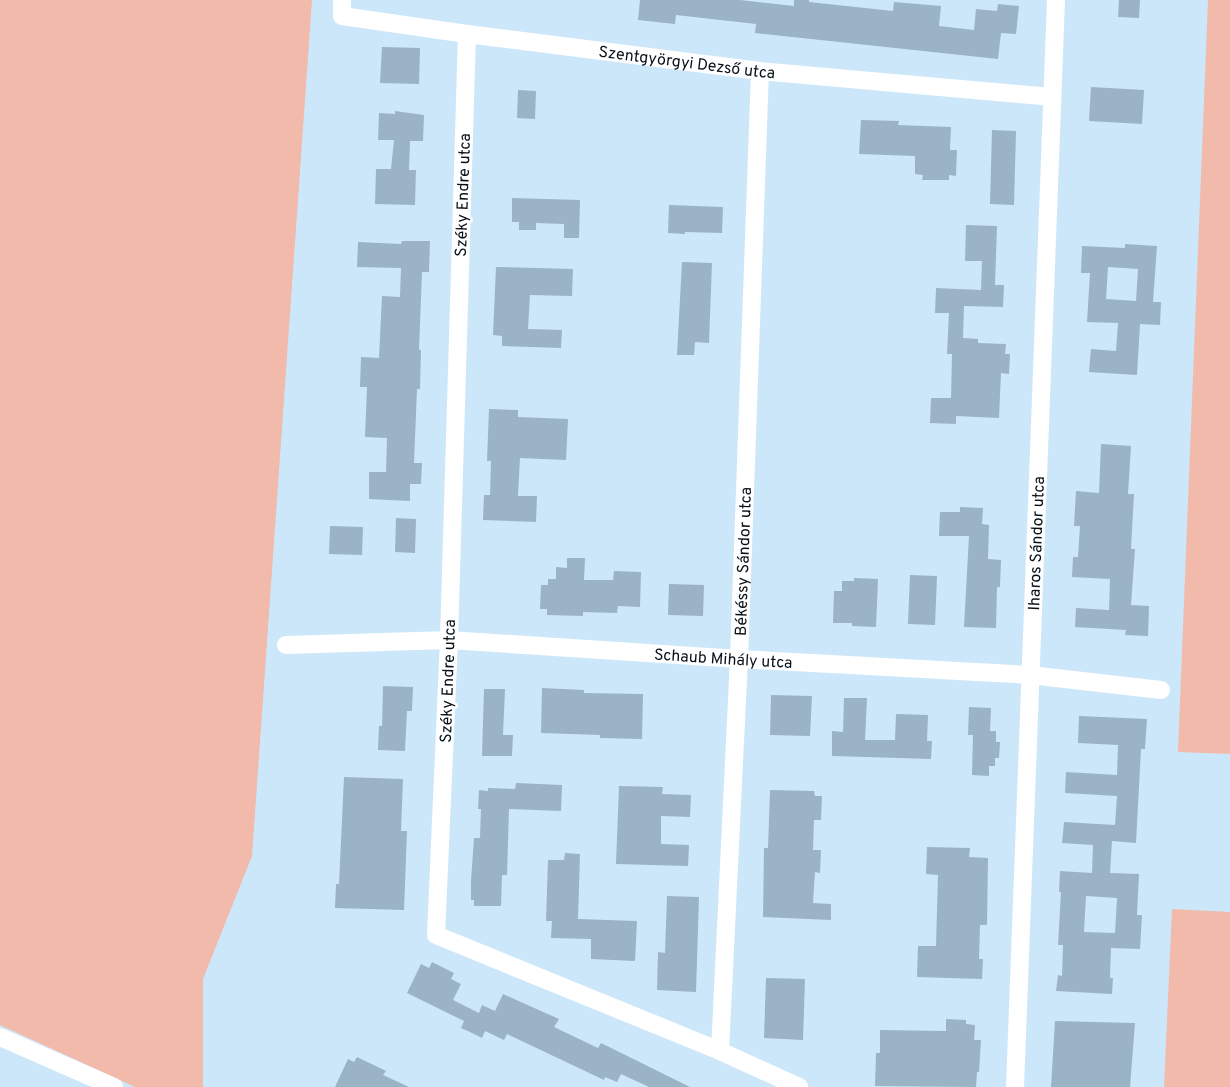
<svg xmlns="http://www.w3.org/2000/svg" width="1230" height="1087" font-family="Overpass,sans-serif">
  <style>
    .green { fill: #f1baab }
    .building { fill: #9ab3c5; fill-rule: evenodd }
    .lines { fill: none; stroke-linecap: round; stroke-linejoin: round }
    .street { stroke: #fff; stroke-width: 18 }
    .labels { text-anchor: middle; stroke-width: 5; stroke-linejoin: round; paint-order: stroke }
    .street-label { font-size: 16px; fill: #081117; stroke: #fff }
  </style>
  <rect width="100%" height="100%" fill="#cde7fa"/>
  <!-- green -->
  <g class="green">
    <path d="M 0,0 L 312,0 L 252,856 L 203,979 L 203,1087 L 135,1087 L 0,1025 Z"/>
    <path d="M 1208,0 L 1230,0 L 1230,754 L 1178,752 Z"/>
    <path d="M 1172,909 L 1230,912 L 1230,1087 L 1164,1087 Z"/>
  </g>
  <!-- building -->
  <g class="building">
    <path d="M 640,0 L 740,0 L 794,6 L 794,0 L 809,0 L 809,2 L 893,11 L 894,2 L 941,6 L 939,26 L 974,30 L 976,9 L 997,11 L 998,4 L 1019,6 L 1016,34 L 1001,33 L 998,59 L 755,33 L 756,24 L 676,15 L 675,24 L 638,20 Z"/>
    <path d="M 1119,0 L 1140,0 L 1139,18 L 1118,17 Z"/>
    <path d="M 382,47 L 420,48 L 419,84 L 380,83 Z"/>
    <path d="M 1091,87 L 1144,90 L 1142,124 L 1089,121 Z"/>
    <path d="M 518,90 L 536,91 L 535,119 L 517,118 Z"/>
    <path d="M 395,111 L 424,115 L 423,141 L 410,141 L 409,170 L 416,170 L 415,205 L 375,204 L 376,169 L 391,169 L 394,140 L 378,140 L 379,113 L 395,114 Z"/>
    <path d="M 861,120 L 899,121 L 898,125 L 951,127 L 950,150 L 957,150 L 956,176 L 949,175 L 949,180 L 922,180 L 923,175 L 915,174 L 915,156 L 859,154 Z"/>
    <path d="M 992,130 L 1016,131 L 1014,205 L 990,204 Z"/>
    <path d="M 512,198 L 580,200 L 579,238 L 564,238 L 564,224 L 536,223 L 536,230 L 519,230 L 519,222 L 512,222 Z"/>
    <path d="M 669,205 L 723,207 L 722,233 L 685,232 L 685,234 L 668,233 Z"/>
    <path d="M 966,225 L 997,226 L 995,285 L 1004,285 L 1003,307 L 964,306 L 963,338 L 978,339 L 978,343 L 1006,344 L 1005,354 L 1010,354 L 1009,374 L 1001,373 L 999,418 L 956,416 L 956,424 L 930,423 L 931,398 L 951,398 L 952,354 L 947,354 L 949,313 L 935,313 L 936,288 L 981,290 L 982,261 L 965,261 Z"/>
    <path d="M 402,241 L 430,241 L 429,272 L 422,272 L 419,350 L 421,350 L 420,389 L 417,389 L 414,463 L 422,463 L 421,484 L 410,484 L 410,501 L 369,499 L 369,472 L 386,472 L 387,438 L 365,437 L 367,387 L 360,387 L 361,357 L 379,358 L 382,296 L 400,297 L 401,268 L 357,267 L 358,242 L 401,244 Z"/>
    <path d="M 1125,244 L 1157,246 L 1153,302 L 1161,302 L 1160,325 L 1140,324 L 1137,375 L 1089,372 L 1091,349 L 1116,351 L 1118,323 L 1087,322 L 1090,273 L 1081,273 L 1082,246 L 1125,248 ZM 1108,267 L 1138,269 L 1136,301 L 1106,299 Z"/>
    <path d="M 682,262 L 712,263 L 709,343 L 695,342 L 694,355 L 677,355 Z"/>
    <path d="M 496,267 L 573,269 L 572,296 L 530,295 L 528,329 L 562,330 L 561,348 L 502,346 L 502,336 L 493,335 Z"/>
    <path d="M 489,409 L 518,410 L 518,417 L 568,419 L 566,460 L 520,458 L 518,496 L 537,496 L 536,522 L 483,520 L 484,495 L 490,495 L 491,461 L 487,461 Z"/>
    <path d="M 1101,444 L 1131,446 L 1128,494 L 1134,494 L 1131,549 L 1135,549 L 1131,605 L 1149,606 L 1148,636 L 1125,635 L 1126,630 L 1075,627 L 1076,608 L 1109,610 L 1110,579 L 1072,577 L 1073,557 L 1078,557 L 1080,526 L 1074,526 L 1076,491 L 1099,493 Z"/>
    <path d="M 960,507 L 983,508 L 982,524 L 989,525 L 988,559 L 1001,560 L 1000,587 L 997,587 L 996,628 L 964,627 L 969,536 L 939,536 L 940,512 L 960,512 Z"/>
    <path d="M 396,518 L 416,519 L 415,553 L 395,552 Z"/>
    <path d="M 330,526 L 363,527 L 362,555 L 329,554 Z"/>
    <path d="M 567,558 L 585,558 L 584,580 L 613,580 L 614,571 L 641,572 L 640,607 L 618,606 L 617,613 L 583,612 L 583,616 L 547,615 L 547,609 L 540,609 L 541,585 L 548,585 L 548,579 L 556,579 L 556,567 L 567,568 Z"/>
    <path d="M 910,575 L 937,576 L 935,625 L 908,624 Z"/>
    <path d="M 854,578 L 878,579 L 876,627 L 852,626 L 852,623 L 833,623 L 834,591 L 842,591 L 842,581 L 854,581 Z"/>
    <path d="M 669,584 L 704,585 L 703,616 L 668,615 Z"/>
    <path d="M 383,686 L 413,687 L 412,711 L 407,711 L 405,751 L 378,750 L 379,726 L 382,726 Z"/>
    <path d="M 542,688 L 584,690 L 584,693 L 643,694 L 642,739 L 600,738 L 600,735 L 541,733 Z"/>
    <path d="M 484,689 L 505,689 L 503,735 L 513,735 L 512,756 L 482,756 Z"/>
    <path d="M 771,695 L 812,696 L 810,736 L 770,735 Z"/>
    <path d="M 844,698 L 867,698 L 865,740 L 895,740 L 896,714 L 928,715 L 927,741 L 932,741 L 931,759 L 832,756 L 832,731 L 843,732 Z"/>
    <path d="M 969,707 L 991,708 L 990,731 L 996,731 L 996,742 L 1000,742 L 999,758 L 995,758 L 995,766 L 989,766 L 989,776 L 972,775 L 973,735 L 968,735 Z"/>
    <path d="M 1079,716 L 1147,719 L 1145,749 L 1141,749 L 1136,843 L 1112,841 L 1110,873 L 1139,874 L 1137,915 L 1142,915 L 1140,949 L 1111,948 L 1110,978 L 1113,978 L 1112,994 L 1056,991 L 1058,975 L 1062,976 L 1063,945 L 1058,945 L 1061,892 L 1059,892 L 1060,871 L 1092,873 L 1093,845 L 1062,843 L 1064,822 L 1115,825 L 1117,796 L 1065,793 L 1066,772 L 1117,775 L 1118,745 L 1078,743 ZM 1086,896 L 1117,898 L 1115,933 L 1084,932 Z"/>
    <path d="M 344,777 L 403,779 L 401,831 L 407,831 L 404,910 L 335,908 L 336,884 L 339,884 Z"/>
    <path d="M 516,783 L 562,785 L 561,811 L 509,809 L 507,875 L 502,875 L 501,906 L 474,906 L 474,900 L 471,900 L 471,881 L 474,838 L 480,838 L 481,809 L 478,809 L 479,790 L 488,791 L 488,788 L 515,789 Z"/>
    <path d="M 619,786 L 663,787 L 662,794 L 691,795 L 690,817 L 661,816 L 661,844 L 689,845 L 688,866 L 616,864 Z"/>
    <path d="M 770,790 L 814,791 L 815,796 L 822,796 L 821,820 L 814,820 L 813,850 L 821,850 L 820,873 L 815,872 L 813,903 L 831,904 L 831,920 L 763,917 L 764,848 L 768,848 Z"/>
    <path d="M 927,847 L 970,848 L 969,857 L 988,858 L 987,925 L 980,925 L 979,959 L 983,959 L 982,979 L 917,977 L 918,946 L 936,946 L 938,875 L 926,874 Z"/>
    <path d="M 565,853 L 580,854 L 578,919 L 637,921 L 635,961 L 591,959 L 591,939 L 551,938 L 552,921 L 546,921 L 548,860 L 564,860 Z"/>
    <path d="M 667,896 L 699,897 L 696,992 L 657,990 L 658,952 L 665,953 Z"/>
    <path d="M 432,962 L 454,973 L 451,979 L 461,984 L 453,1000 L 479,1013 L 482,1005 L 495,1011 L 503,994 L 559,1019 L 554,1027 L 598,1048 L 601,1043 L 690,1087 L 649,1087 L 621,1074 L 617,1082 L 605,1077 L 604,1080 L 507,1034 L 504,1040 L 485,1031 L 482,1038 L 470,1032 L 461,1028 L 464,1021 L 407,993 L 421,964 L 429,968 Z"/>
    <path d="M 766,978 L 805,979 L 803,1040 L 764,1038 Z"/>
    <path d="M 946,1019 L 966,1020 L 966,1024 L 975,1025 L 974,1040 L 981,1040 L 979,1072 L 977,1072 L 976,1087 L 875,1086 L 876,1053 L 880,1053 L 880,1030 L 946,1031 Z"/>
    <path d="M 1055,1021 L 1135,1023 L 1130,1087 L 1051,1087 Z"/>
    <path d="M 357,1057 L 386,1071 L 383,1075 L 409,1087 L 335,1087 L 348,1059 L 354,1062 Z"/>
  </g>
  <g class="lines">
    <!-- street -->
    <g class="street">
      <path id="s1" d="M 342,0 L 342,16 L 467,34 L 760,71 L 1052,97"/>
      <path d="M 467,34 L 449,640 L 436,935 L 720,1051 L 799,1087"/>
      <path id="s2" d="M 286,645 L 449,640 L 739,659 L 1030,675 L 1161,690"/>
      <path d="M 0,1037 L 114,1087"/>
      <path id="s3" d="M 720,1051 L 739,659 L 760,71"/>
      <path id="s4" d="M 1015,1087 L 1056,0"/>
    </g>
  </g>
  <g class="labels">
    <!-- street labels -->
    <g class="street-label">
      <text dy="6" stroke="none"><textPath href="#s1" startOffset="364">Szentgyörgyi Dezső utca</textPath></text>
      <text transform="translate(462 195) rotate(-88)" y="6">Széky Endre utca</text>
      <text dy="6" stroke="none"><textPath href="#s4" startOffset="544">Iharos Sándor utca</textPath></text>
      <text dy="6" stroke="none"><textPath href="#s3" startOffset="490">Békéssy Sándor utca</textPath></text>
      <text dy="6" stroke="none"><textPath href="#s2" startOffset="438">Schaub Mihály utca</textPath></text>
      <text transform="translate(447 681) rotate(-88)" y="6">Széky Endre utca</text>
    </g>
  </g>
</svg>
